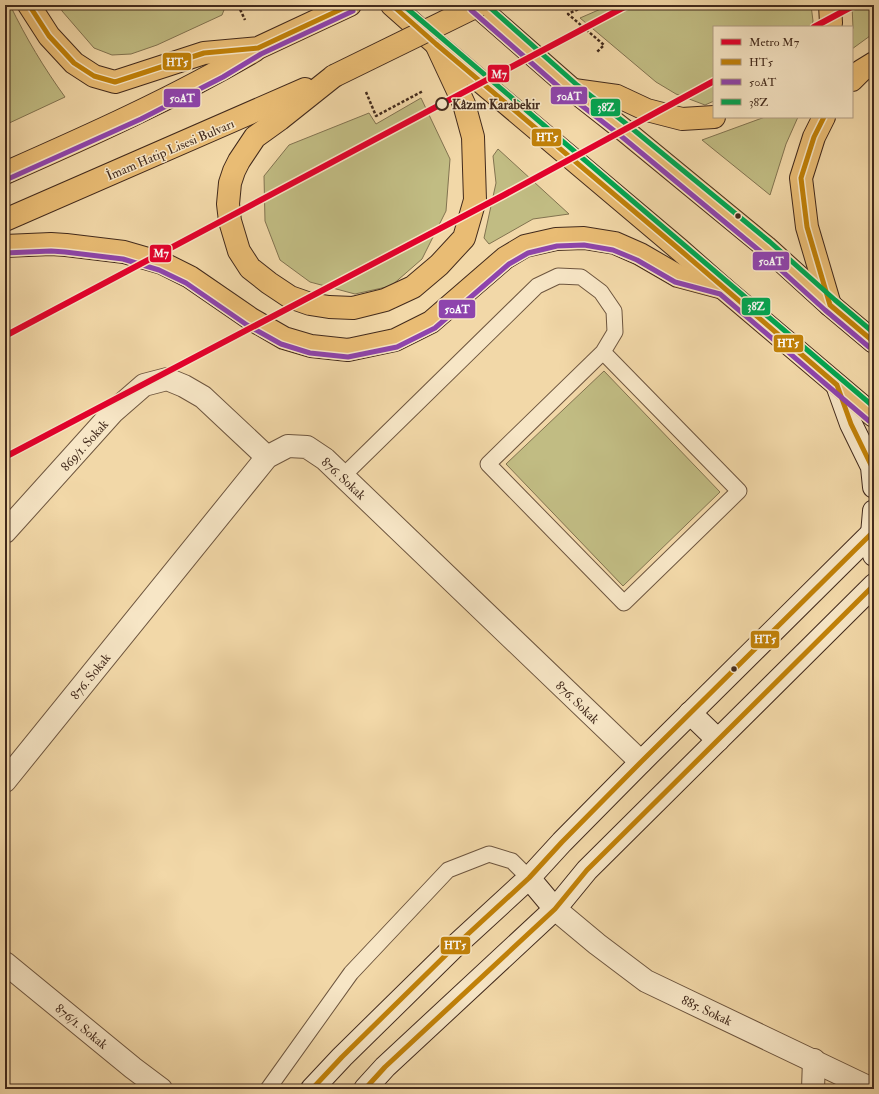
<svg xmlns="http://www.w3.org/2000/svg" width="879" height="1094" font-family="'IM FELL Double Pica',serif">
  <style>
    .green { fill: #c1bc83; stroke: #827350 }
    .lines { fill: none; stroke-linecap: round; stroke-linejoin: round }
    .lane-casing { stroke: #6e563f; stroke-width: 17 }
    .street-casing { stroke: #6e563f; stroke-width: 24 }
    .secondary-casing { stroke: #422a1c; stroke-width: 24 }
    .primary-casing { stroke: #422a1c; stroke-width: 24 }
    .path { stroke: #422a1c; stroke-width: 2.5; stroke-dasharray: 3 2; stroke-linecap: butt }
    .lane { stroke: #f7e6c6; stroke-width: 15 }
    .street { stroke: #f7e6c6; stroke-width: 22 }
    .secondary { stroke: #f7e6c6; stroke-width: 22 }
    .primary { stroke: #e9bc74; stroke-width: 22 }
    .primary-bridge-casing { stroke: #422a1c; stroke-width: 24; stroke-linecap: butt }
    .primary-bridge { stroke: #e9bc74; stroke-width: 22 }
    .bus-1-casing { stroke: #f7e6c6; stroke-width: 8 }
    .bus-2-casing { stroke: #f7e6c6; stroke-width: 8 }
    .bus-3-casing { stroke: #f7e6c6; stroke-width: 8 }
    .bus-1 { stroke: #c18108; stroke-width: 5 }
    .bus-2 { stroke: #8e44ad; stroke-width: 5 }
    .bus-3 { stroke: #00a651; stroke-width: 5 }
    .metro-1-casing { stroke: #f7e6c6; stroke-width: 9 }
    .metro-1 { stroke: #e4002b; stroke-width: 6 }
    .stop-dot { fill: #f7e6c6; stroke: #422a1c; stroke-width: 2 }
    .bus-dot { fill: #422a1c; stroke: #f7e6c6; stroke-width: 1.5 }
    .labels { text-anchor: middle; stroke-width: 3; stroke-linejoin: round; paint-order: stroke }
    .stop-label { font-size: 13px; font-weight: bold; fill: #422a1c; stroke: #f7e6c6; text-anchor: start }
    .street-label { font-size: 13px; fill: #422a1c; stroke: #f7e6c6 }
    .line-badge { stroke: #f7e6c6; stroke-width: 1.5 }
    .badge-label { font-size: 11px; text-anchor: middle; font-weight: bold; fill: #fff }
  </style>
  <rect width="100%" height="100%" fill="#f2d8a8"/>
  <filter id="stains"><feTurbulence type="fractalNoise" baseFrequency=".005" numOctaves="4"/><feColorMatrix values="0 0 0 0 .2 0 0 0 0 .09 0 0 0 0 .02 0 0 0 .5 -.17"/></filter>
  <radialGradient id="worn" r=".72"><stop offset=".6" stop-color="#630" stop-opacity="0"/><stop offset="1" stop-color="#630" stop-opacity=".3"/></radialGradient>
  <!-- green -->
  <g class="green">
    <path d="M 5,5 L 10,5 C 26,38 44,68 65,97 L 5,125 Z"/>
    <path d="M 60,5 L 226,5 L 222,15 L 157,45 L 131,54 L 112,55 L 94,48 L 62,11 Z"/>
    <path d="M 610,5 L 811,5 L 813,21 L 811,27 L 714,27 L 714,101 L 705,105 L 676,94 L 656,82 L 580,18 Z"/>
    <path d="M 852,5 L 874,5 L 874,33 L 852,49 L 852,31 L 853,28 Z"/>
    <path d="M 421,98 L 450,159 L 446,211 L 422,259 L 391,286 L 355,294 L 310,282 L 280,260 L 265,221 L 264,176 L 289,145 L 369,113 L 376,124 Z"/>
    <path d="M 765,117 L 798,117 L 786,144 L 770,195 L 702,140 Z"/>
    <path d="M 498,149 L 569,214 L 533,219 L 489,244 L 484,238 L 496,183 L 493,156 Z"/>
    <path d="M 604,371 L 720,492 L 623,586 L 506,464 Z"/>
  </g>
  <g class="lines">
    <!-- lane casing -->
    <g class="lane-casing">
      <g id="lane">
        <path d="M 343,476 L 537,286 L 558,276 L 581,277 L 601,292 L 614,311 L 615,332 L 603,352 L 488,464 L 624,603 L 739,491 L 603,352"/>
        <path d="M 268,1089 L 351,973 L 448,870 L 489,854 L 512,861 L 529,878"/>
      </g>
    </g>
    <!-- street casing -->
    <g class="street-casing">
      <g id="street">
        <path d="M 5,532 L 113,412 L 144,385 L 167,379 L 184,386 L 203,397 L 267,457"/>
        <path d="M 5,781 L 267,457 L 288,446 L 307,447 L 325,459 L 641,762"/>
        <path d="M 555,909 L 597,944 L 646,981 L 872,1089"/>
        <path d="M 5,963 L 133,1068 L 161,1089"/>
        <path d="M 813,1089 L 814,1060"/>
      </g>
    </g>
    <!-- secondary casing -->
    <g class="secondary-casing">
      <g id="secondary">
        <path d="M 837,385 L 851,424 L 872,467 L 874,487"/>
        <path d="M 874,511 L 871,546 L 874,555"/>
        <path d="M 690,713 L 718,740"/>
        <path d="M 529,878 L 555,909"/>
        <path d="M 312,1089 L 342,1057 L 455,946 L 529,878 L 562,842 L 641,762 L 872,533"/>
        <path d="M 365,1089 L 385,1067 L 555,909 L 587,870 L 874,585"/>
      </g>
    </g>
    <!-- primary casing -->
    <g class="primary-casing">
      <g id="primary">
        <path d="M 29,5 L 49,36 L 74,63 L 94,76 L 115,82 L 204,53 L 258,48 L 350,5"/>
        <path d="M 392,5 L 436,44 L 680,250 L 723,288 L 874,416"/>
        <path d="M 476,5 L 573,90 L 625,131 L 766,247 L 830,305 L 874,342"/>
        <path d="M 829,27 L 831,23 L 830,5"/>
        <path d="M 334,76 L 280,119 L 255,137 L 239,161 L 234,171 L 230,183 L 228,204 L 230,221 L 239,251 L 250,268 L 269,283 L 290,297 L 310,304 L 329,307 L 353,308 L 385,300 L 413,287 L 439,265 L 464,238 L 475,200 L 473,137 L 464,104 L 436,44"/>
        <path d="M 852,80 L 861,71 L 874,63"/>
        <path d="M 574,90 L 617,96 L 647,110 L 682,119 L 714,117"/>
        <path d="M 824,117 L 814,137 L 801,178 L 807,227 L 830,305"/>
        <path d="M 5,173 C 89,136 174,98 254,51"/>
        <path d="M 5,220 L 305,89"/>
        <path d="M 5,246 L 51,244 L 66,245 L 124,252 L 162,263 L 190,277 L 251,319 L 284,338 L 311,346 L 348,350 L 395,340 L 431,322 L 505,258 L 525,246 L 556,239 L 584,238 L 615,243 L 640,254 L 678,276 L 723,288"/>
      </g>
    </g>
    <!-- path -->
    <g class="path">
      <path d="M 238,5 L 245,20"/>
      <path d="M 587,5 L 568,14 L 604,45 L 597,52"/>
      <path d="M 366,92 L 376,116 L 423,91"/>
    </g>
    <!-- lane -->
    <use href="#lane" class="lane"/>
    <!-- street -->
    <use href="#street" class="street"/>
    <!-- secondary -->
    <use href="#secondary" class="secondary"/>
    <!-- primary -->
    <use href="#primary" class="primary"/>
    <!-- primary-bridge casing -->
    <g class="primary-bridge-casing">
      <path id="primary-bridge" d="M 334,76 L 479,5"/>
    </g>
    <!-- primary-bridge -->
    <use href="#primary-bridge" class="primary-bridge"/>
    <!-- bus-1 casing -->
    <g class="bus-1-casing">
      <g id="bus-1">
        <path d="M 29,5 L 49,36 L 74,63 L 94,76 L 115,82 L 204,53 L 258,48 L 350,5"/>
        <path d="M 392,5 L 436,44 L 680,250 L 837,385 L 851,424 L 872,467 L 874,487"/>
        <path d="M 824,117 L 814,137 L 801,178 L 807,227 L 830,305 L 874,342"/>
        <path d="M 312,1089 L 342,1057 L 455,946 L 529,878 L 562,842 L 641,762 L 872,533 L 874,511"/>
        <path d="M 365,1089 L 385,1067 L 555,909 L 587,870 L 874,585"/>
      </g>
    </g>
    <!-- bus-2 casing -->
    <g class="bus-2-casing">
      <g id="bus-2">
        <path d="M 471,10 L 568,95 L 621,136 L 761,252 L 825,310 L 869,347"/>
        <path d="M 8,179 L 141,119 L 223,77 L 261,54 L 353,11"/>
        <path d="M 5,253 L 51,251 L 65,252 L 123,259 L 159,270 L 186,283 L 247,325 L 281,344 L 310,353 L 348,357 L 397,347 L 435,328 L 509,264 L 528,253 L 557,246 L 584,245 L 613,250 L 637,260 L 675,282 L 720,294 L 869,421"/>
      </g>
    </g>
    <!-- bus-3 casing -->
    <g class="bus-3-casing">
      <g id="bus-3">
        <path d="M 403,5 L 874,407"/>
        <path d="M 487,5 L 577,85 L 629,126 L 770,242 L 835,300 L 874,333"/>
      </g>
    </g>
    <!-- bus-1 -->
    <use href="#bus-1" class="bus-1"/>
    <!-- bus-2 -->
    <use href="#bus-2" class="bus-2"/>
    <!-- bus-3 -->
    <use href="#bus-3" class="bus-3"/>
    <!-- metro-1 casing -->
    <g class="metro-1-casing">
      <g id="metro-1">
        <path d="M 814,27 L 855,5"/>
        <path d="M 5,336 L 628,5"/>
        <path d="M 5,457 L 504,195 L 714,81"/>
      </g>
    </g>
    <!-- metro-1 -->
    <use href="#metro-1" class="metro-1"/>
  </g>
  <!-- markers -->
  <circle class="stop-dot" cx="442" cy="104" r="6"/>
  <g class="bus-dot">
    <circle cx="738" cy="216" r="3.5"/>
    <circle cx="734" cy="669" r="3.5"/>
  </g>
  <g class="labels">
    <!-- stop labels -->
    <g class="stop-label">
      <text x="452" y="109">Kâzım Karabekir</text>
    </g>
    <!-- street labels -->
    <g class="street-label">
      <text transform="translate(170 149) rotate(-23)" y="5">İmam Hatip Lisesi Bulvarı</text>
      <text transform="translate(84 445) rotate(-48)" y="5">869/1. Sokak</text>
      <text transform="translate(344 478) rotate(43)" y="5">876. Sokak</text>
      <text transform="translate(90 676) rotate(-51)" y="5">876. Sokak</text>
      <text transform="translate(578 702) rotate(44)" y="5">876. Sokak</text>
      <text transform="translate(707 1010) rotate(25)" y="5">885. Sokak</text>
      <text transform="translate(82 1026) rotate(39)" y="5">876/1. Sokak</text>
    </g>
  </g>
  <g class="line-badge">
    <rect x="162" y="52" width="30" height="19" rx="4" fill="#c18108"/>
    <rect x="487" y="64" width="23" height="19" rx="4" fill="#e4002b"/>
    <rect x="550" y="86" width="38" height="19" rx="4" fill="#8e44ad"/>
    <rect x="163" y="88" width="38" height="20" rx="4" fill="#8e44ad"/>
    <rect x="590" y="98" width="31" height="19" rx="4" fill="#00a651"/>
    <rect x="531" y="128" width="31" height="19" rx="4" fill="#c18108"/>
    <rect x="149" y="244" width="23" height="19" rx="4" fill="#e4002b"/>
    <rect x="752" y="251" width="38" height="20" rx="4" fill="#8e44ad"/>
    <rect x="741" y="297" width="30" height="19" rx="4" fill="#00a651"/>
    <rect x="438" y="299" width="38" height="20" rx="4" fill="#8e44ad"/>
    <rect x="773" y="334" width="31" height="19" rx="4" fill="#c18108"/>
    <rect x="750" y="630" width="30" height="19" rx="4" fill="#c18108"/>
    <rect x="440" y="936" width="31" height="19" rx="4" fill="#c18108"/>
  </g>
  <g class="badge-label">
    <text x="177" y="66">HT5</text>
    <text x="499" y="78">M7</text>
    <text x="569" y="100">50AT</text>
    <text x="182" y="102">50AT</text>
    <text x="606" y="111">38Z</text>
    <text x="547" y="141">HT5</text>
    <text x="161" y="257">M7</text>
    <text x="771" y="265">50AT</text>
    <text x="756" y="310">38Z</text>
    <text x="457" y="313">50AT</text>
    <text x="788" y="347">HT5</text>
    <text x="765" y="643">HT5</text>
    <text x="455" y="949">HT5</text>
  </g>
  <!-- margin -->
  <rect width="879" height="1094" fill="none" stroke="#f2d8a8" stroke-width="20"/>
  <rect x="6" y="6" width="867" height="1082" fill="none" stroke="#422a1c" stroke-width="2"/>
  <rect x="10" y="10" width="859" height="1074" fill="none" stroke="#422a1c"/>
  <!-- legend -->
  <rect x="713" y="26" width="140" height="92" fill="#f7e6c6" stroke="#af9b82"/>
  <rect x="721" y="39" width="20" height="6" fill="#e4002b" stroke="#af9b82"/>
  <text x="749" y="46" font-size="12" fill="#422a1c">Metro M7</text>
  <rect x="721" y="59" width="20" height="6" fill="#c18108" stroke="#af9b82"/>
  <text x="749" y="66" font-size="12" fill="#422a1c">HT5</text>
  <rect x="721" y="79" width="20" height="6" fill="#8e44ad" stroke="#af9b82"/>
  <text x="749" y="86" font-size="12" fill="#422a1c">50AT</text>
  <rect x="721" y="99" width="20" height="6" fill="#00a651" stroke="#af9b82"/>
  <text x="749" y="106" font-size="12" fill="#422a1c">38Z</text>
  <rect width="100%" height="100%" filter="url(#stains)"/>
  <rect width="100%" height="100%" fill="url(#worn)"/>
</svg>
